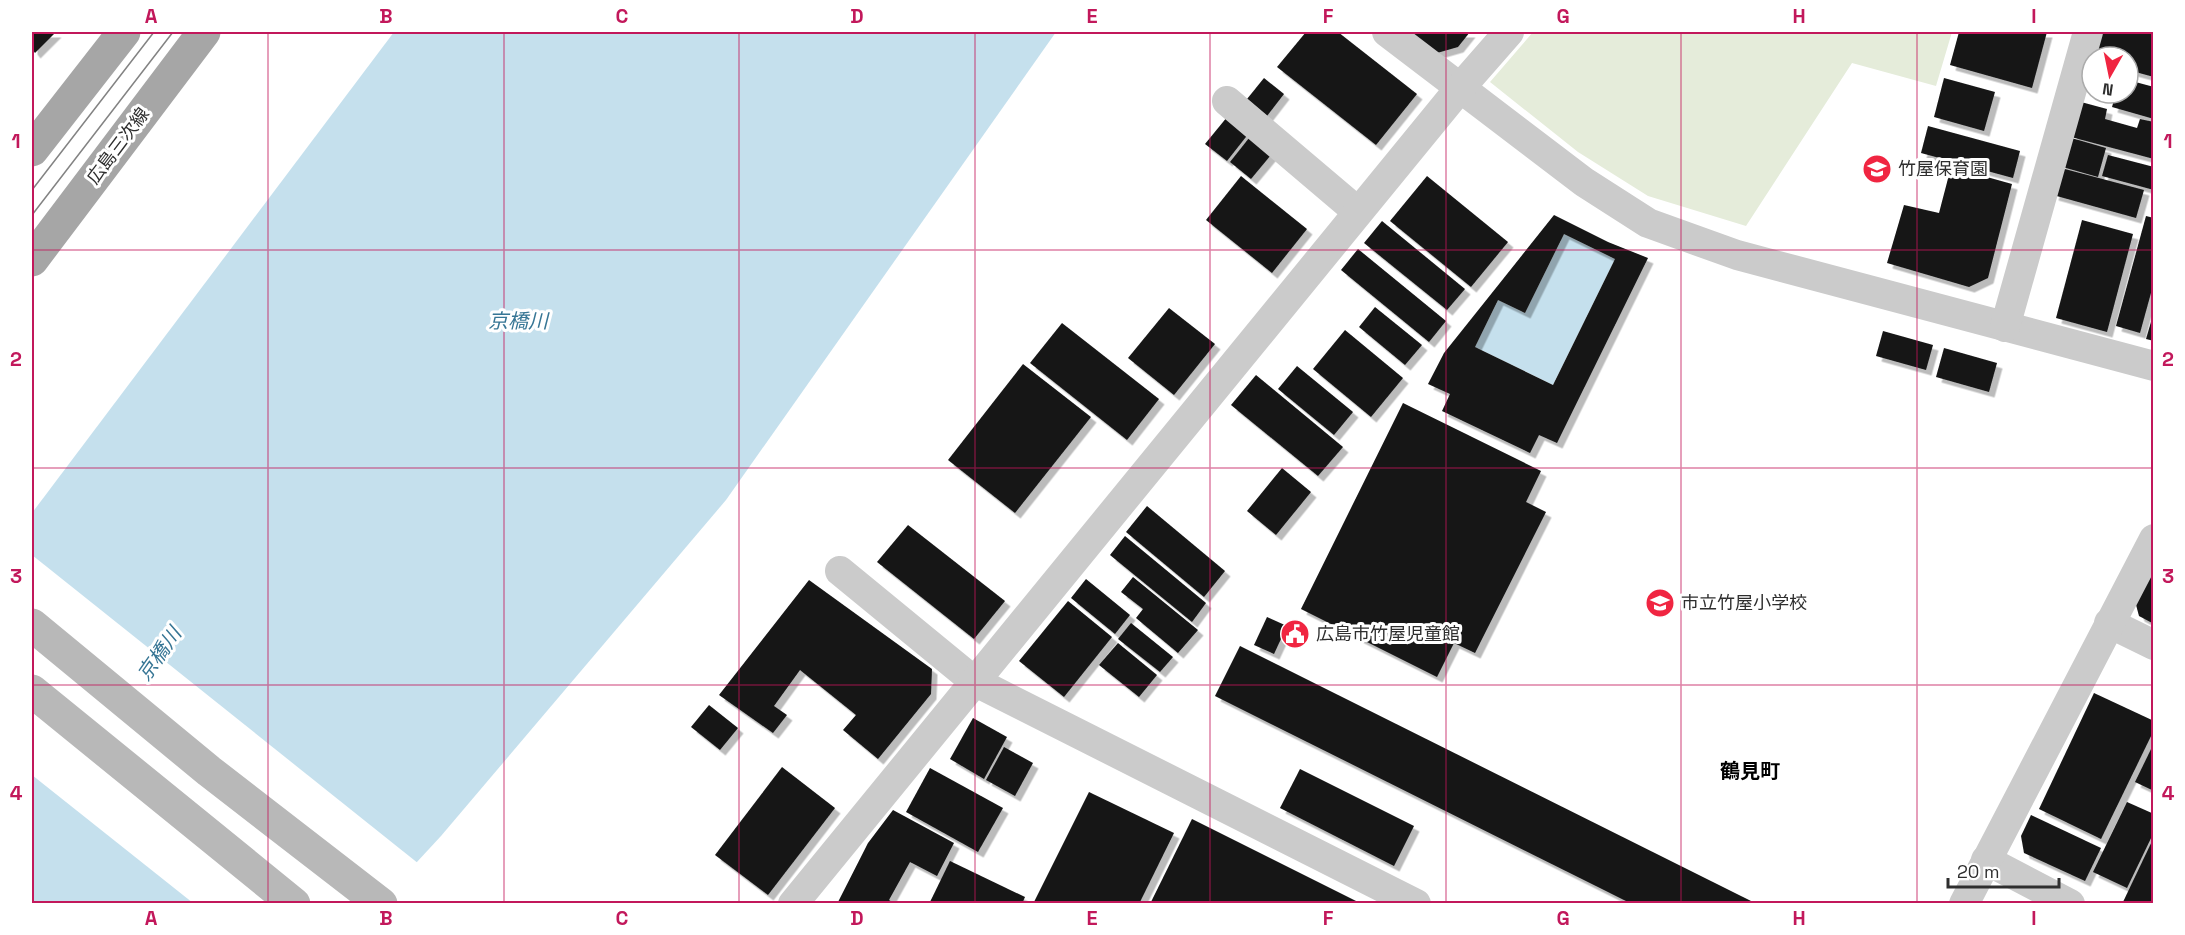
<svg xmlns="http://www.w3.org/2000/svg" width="2185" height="935" font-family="'Space Grotesk','Noto Sans JP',sans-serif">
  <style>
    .green { fill: #e5ecda }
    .water { fill: #c5e0ed }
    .pier { fill: #fff }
    .building { fill: #151515; fill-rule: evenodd; filter: url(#shadow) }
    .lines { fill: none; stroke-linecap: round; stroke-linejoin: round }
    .street { stroke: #cbcbcb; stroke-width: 30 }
    .secondary { stroke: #b8b8b8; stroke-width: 33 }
    .primary { stroke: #a6a6a6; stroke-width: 33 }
    .tram { stroke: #838383; stroke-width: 1.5 }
    .grid { fill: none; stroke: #c2185b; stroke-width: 1.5; stroke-opacity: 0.55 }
    .labels { text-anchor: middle; stroke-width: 6; stroke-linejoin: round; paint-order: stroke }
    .street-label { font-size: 18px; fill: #2e2e2e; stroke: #fff }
    .poi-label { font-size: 18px; fill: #2e2e2e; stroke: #fff; text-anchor: start }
    .water-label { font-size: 20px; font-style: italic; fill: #377695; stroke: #fff }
    .neighbourhood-label { font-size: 20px; font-weight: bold; fill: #000; stroke: #fff }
    .neatline { fill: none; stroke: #c2185b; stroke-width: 2 }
    .grid-label { font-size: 20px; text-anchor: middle; font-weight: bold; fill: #c2185b }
  </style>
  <defs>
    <filter id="shadow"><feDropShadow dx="5.5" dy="5.5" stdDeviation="0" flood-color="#0004"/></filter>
  </defs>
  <rect width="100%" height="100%" fill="#fff"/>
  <!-- green -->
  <path class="green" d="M 1533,32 L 1952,32 L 1936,86 L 1852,63 L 1746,226 L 1648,196 L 1578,152 L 1490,82 Z"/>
  <!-- water -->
  <g class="water">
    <path d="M 394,32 L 1056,32 L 726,500 L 441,836 L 379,903 L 32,904 L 32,513 Z"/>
    <path d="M 1564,234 L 1615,259 L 1553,385 L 1475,347 L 1498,300 L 1525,313 Z"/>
  </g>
  <!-- pier -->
  <path class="pier" d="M 32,555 L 419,864 L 383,904 L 193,903 L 32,775 Z"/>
  <!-- building -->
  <g class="building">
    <path d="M 32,32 L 56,32 L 35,53 L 32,49 Z"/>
    <path d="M 1306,32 L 1338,32 L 1417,94 L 1376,145 L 1277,67 Z"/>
    <path d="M 1408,32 L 1470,32 L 1458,47 L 1437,53 Z"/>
    <path d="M 1959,32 L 2047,32 L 2032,88 L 1950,65 Z"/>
    <path d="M 2101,32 L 2154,32 L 2154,77 L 2128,70 L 2128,57 L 2094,57 Z"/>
    <path d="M 1264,78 L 1284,94 L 1267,116 L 1247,99 Z"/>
    <path d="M 1944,78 L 1995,92 L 1984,131 L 1934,117 Z"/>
    <path d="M 2128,80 L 2154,87 L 2154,119 L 2112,107 L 2116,93 L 2128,93 Z"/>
    <path d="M 2081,102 L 2107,109 L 2105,119 L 2137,128 L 2140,119 L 2154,122 L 2154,159 L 2071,137 Z"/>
    <path d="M 1232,111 L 1253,128 L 1227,161 L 1205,144 Z"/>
    <path d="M 1928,126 L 2020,151 L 2013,178 L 1921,153 Z"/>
    <path d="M 1253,133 L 1275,150 L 1251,179 L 1230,162 Z"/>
    <path d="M 2068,137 L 2106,148 L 2098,177 L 2059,166 Z"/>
    <path d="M 2108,155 L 2154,167 L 2154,190 L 2102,176 Z"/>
    <path d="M 1951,167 L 2012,184 L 1988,278 L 1969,287 L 1887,263 L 1904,205 L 1939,213 Z"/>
    <path d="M 2061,168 L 2144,190 L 2136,218 L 2053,195 Z"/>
    <path d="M 1241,176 L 1307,229 L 1272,273 L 1206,220 Z"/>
    <path d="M 1427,176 L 1508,242 L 1471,287 L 1390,221 Z"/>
    <path d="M 1554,215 L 1608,242 L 1648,258 L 1557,443 L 1539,435 L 1530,453 L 1442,411 L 1450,394 L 1428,384 L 1444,353 ZM 1564,234 L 1615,259 L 1553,385 L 1475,347 L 1498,300 L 1525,313 Z"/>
    <path d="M 2146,216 L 2154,218 L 2154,282 L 2140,333 L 2116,326 Z"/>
    <path d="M 2082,220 L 2133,234 L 2107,332 L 2056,318 Z"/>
    <path d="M 1382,221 L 1465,289 L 1447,310 L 1364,243 Z"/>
    <path d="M 1358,249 L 1446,321 L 1429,342 L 1341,270 Z"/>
    <path d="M 1375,307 L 1422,345 L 1405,365 L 1359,327 Z"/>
    <path d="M 1169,308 L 1215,344 L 1174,395 L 1128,358 Z"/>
    <path d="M 2153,315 L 2154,315 L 2154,341 L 2146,339 Z"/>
    <path d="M 1062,323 L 1159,399 L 1127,440 L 1030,363 Z"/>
    <path d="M 1345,330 L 1403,378 L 1371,417 L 1313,369 Z"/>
    <path d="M 1883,331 L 1933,345 L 1926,370 L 1876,356 Z"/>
    <path d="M 1944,348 L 1997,363 L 1989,392 L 1936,377 Z"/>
    <path d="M 1023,364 L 1091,417 L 1015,513 L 948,460 Z"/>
    <path d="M 1297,366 L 1353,412 L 1334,435 L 1278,389 Z"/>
    <path d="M 1256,375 L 1343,447 L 1318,476 L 1231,405 Z"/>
    <path d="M 1403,403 L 1541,471 L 1526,502 L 1546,512 L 1475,653 L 1454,643 L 1437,677 L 1301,609 Z"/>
    <path d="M 1282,468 L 1311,492 L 1276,535 L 1247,511 Z"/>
    <path d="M 1147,506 L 1225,571 L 1204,597 L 1126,532 Z"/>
    <path d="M 908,525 L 1005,601 L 974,639 L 877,562 Z"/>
    <path d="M 1125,536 L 1206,603 L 1192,622 L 1110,555 Z"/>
    <path d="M 2154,566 L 2154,624 L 2139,616 L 2135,601 Z"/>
    <path d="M 1133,577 L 1198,630 L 1178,653 L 1136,618 L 1143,609 L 1121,592 Z"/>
    <path d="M 1086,579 L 1130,615 L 1115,634 L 1071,598 Z"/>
    <path d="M 809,580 L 932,669 L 931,694 L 878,759 L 843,730 L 856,715 L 800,670 L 774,706 L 787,715 L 773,733 L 719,695 Z"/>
    <path d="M 1068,601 L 1112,637 L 1064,697 L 1019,661 Z"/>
    <path d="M 1267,617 L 1287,626 L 1274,654 L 1254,645 Z"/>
    <path d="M 1131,623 L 1173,657 L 1160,672 L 1118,639 Z"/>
    <path d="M 1118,643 L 1157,675 L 1139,697 L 1099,665 Z"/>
    <path d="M 1240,646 L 1757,904 L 1632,904 L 1215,696 Z"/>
    <path d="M 2094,693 L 2154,721 L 2154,730 L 2101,839 L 2039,809 Z"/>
    <path d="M 709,705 L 738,728 L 720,750 L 691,727 Z"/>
    <path d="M 973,718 L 1007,737 L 984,779 L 950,759 Z"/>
    <path d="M 2154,743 L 2154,791 L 2135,782 Z"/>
    <path d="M 1004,747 L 1033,763 L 1015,796 L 986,780 Z"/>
    <path d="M 782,767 L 835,808 L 768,895 L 715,855 Z"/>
    <path d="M 930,768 L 1003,808 L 978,852 L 906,812 Z"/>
    <path d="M 1300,769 L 1414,826 L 1394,866 L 1280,808 Z"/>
    <path d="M 1089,792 L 1174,833 L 1139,904 L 1033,904 Z"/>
    <path d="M 2127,802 L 2154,814 L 2154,832 L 2127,888 L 2093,872 Z"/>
    <path d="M 893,810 L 954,843 L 937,876 L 910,862 L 889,900 L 895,904 L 837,904 L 868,843 Z"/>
    <path d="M 2031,815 L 2101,848 L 2085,881 L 2024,853 L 2021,836 Z"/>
    <path d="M 1192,819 L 1362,904 L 1150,904 Z"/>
    <path d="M 2154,837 L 2154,904 L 2126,904 L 2123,902 Z"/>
    <path d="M 950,861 L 1025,897 L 1022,904 L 929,904 Z"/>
  </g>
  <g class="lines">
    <!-- street -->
    <g class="street">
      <path d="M 1387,32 L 1584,182 L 1648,223 L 1737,255 L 2154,366"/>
      <path d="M 1227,101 L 1358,212"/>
      <path d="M 2005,327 L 2088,32"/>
      <path d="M 840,571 L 974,681 L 1416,904"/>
      <path d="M 2109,623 L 2154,645"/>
      <path d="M 1986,860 L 2070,904"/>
      <path d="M 793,904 L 1460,88 L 1509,32"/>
      <path d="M 1964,904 L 2154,539"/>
    </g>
    <!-- secondary -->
    <g class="secondary">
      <path d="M 32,625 L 209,771 L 381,904"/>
      <path d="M 32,691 L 294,904"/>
    </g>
    <!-- primary -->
    <g class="primary">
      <path d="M 32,150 L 124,32"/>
      <path d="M 32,260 L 204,32"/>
    </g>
    <!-- tram -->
    <g class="tram">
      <path d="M 32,190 L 154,32"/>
      <path d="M 32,215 L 173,32"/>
    </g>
  </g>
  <!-- grid -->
  <path class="grid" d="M 268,32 L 268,904M 504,32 L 504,904M 739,32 L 739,904M 975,32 L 975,904M 1210,32 L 1210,904M 1446,32 L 1446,904M 1681,32 L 1681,904M 1917,32 L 1917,904M 32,250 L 2154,250M 32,468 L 2154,468M 32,685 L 2154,685"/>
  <!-- icons -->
  <defs>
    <g id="school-disc" transform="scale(1.5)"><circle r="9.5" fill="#f02541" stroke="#fff"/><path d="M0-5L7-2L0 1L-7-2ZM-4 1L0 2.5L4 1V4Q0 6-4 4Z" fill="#fff"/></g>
    <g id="civic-disc" transform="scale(1.5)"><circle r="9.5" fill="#f02541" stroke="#fff"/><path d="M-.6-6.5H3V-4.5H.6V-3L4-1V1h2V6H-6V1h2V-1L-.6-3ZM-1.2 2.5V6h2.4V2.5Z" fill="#fff"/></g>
  </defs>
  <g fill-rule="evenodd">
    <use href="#school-disc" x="1877" y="169"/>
    <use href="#school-disc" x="1660" y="603"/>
    <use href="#civic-disc" x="1295" y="634"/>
  </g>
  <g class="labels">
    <!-- street labels -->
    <g class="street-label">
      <text transform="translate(118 146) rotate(-53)" y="6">広島三次線</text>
    </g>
    <!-- poi labels -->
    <g class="poi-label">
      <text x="1898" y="175">竹屋保育園</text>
      <text x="1681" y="609">市立竹屋小学校</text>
      <text x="1316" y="640">広島市竹屋児童館</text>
    </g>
    <!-- water labels -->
    <g class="water-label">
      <text x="518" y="328">京橋川</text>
      <text transform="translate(159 654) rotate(-55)" y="7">京橋川</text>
    </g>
    <!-- neighbourhood labels -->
    <g class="neighbourhood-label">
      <text x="1750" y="778">鶴見町</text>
    </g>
  </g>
  <!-- border -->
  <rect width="2185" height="935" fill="none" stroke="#ffffff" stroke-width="66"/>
  <!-- north arrow -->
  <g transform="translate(2110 75) rotate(189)"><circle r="28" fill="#ffffff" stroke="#ababab" stroke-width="1.5"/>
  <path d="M0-4.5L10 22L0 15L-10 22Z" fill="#f02541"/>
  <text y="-9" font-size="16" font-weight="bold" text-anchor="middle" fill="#2e2e2e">N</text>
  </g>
  <!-- scale -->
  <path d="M1948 878v9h111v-9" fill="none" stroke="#2e2e2e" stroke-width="3"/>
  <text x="1957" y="878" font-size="18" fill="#2e2e2e" stroke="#ffffff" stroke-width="4.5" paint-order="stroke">20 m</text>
  <rect x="33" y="33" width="2119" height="869" class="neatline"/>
  <g class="grid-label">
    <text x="151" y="23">A</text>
    <text x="386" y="23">B</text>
    <text x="622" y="23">C</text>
    <text x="857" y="23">D</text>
    <text x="1092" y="23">E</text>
    <text x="1328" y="23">F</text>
    <text x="1563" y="23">G</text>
    <text x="1799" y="23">H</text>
    <text x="2034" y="23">I</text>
    <text x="16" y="148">1</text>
    <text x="2168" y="148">1</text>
    <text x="16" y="366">2</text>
    <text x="2168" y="366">2</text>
    <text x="16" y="583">3</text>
    <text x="2168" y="583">3</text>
    <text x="16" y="800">4</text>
    <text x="2168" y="800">4</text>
    <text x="151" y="925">A</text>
    <text x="386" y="925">B</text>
    <text x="622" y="925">C</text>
    <text x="857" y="925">D</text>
    <text x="1092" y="925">E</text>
    <text x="1328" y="925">F</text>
    <text x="1563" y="925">G</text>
    <text x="1799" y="925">H</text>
    <text x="2034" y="925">I</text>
  </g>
</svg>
